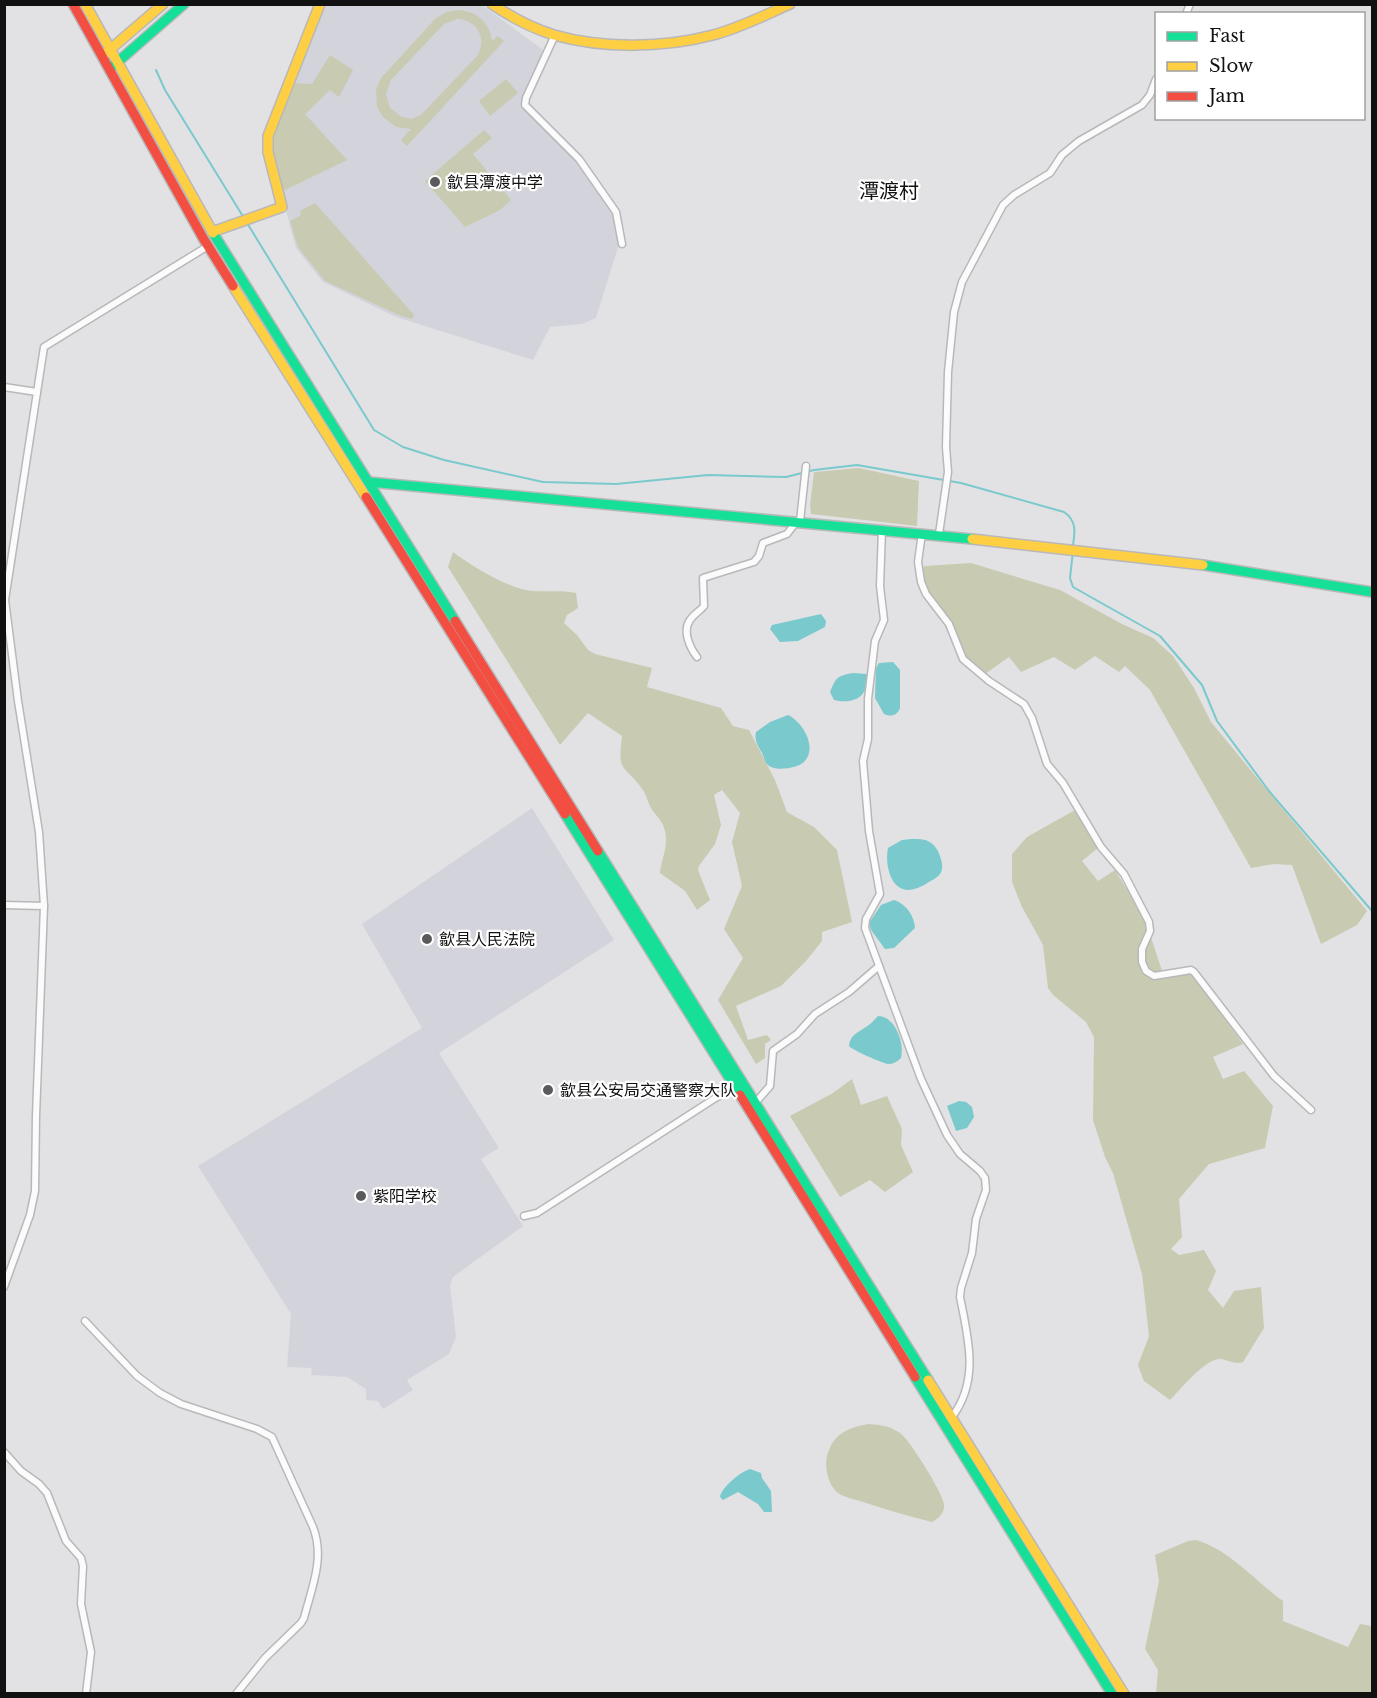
<svg xmlns="http://www.w3.org/2000/svg" width="1377" height="1698" font-family="'Libre Baskerville','Noto Sans SC',serif">
  <style>
    .built { fill: #d3d3db }
    .green { fill: #c8cbb1; fill-rule: evenodd }
    .water { fill: #7ac9cc }
    .lines { fill: none; stroke-linecap: round; stroke-linejoin: round }
    .stream { stroke: #7ac9cc; stroke-width: 2 }
    .street-casing { stroke: #b8b8ba; stroke-width: 9 }
    .fast-casing { stroke: #b8b8ba; stroke-width: 12 }
    .slow-casing { stroke: #b8b8ba; stroke-width: 12 }
    .jam-casing { stroke: #b8b8ba; stroke-width: 12 }
    .street { stroke: #fbfbfb; stroke-width: 6 }
    .fast { stroke: #16e098; stroke-width: 9 }
    .slow { stroke: #ffcf43; stroke-width: 9 }
    .jam { stroke: #f24e42; stroke-width: 9 }
    .poi-dot { fill: #5a5a5c; stroke: #fff; stroke-width: 2 }
    .labels { text-anchor: middle; stroke-width: 4.5; stroke-linejoin: round; paint-order: stroke }
    .poi-label { font-size: 16px; fill: #111112; stroke: #fff; text-anchor: start }
    .quarter-label { font-size: 20px; fill: #111112; stroke: #fff }
  </style>
  <rect width="100%" height="100%" fill="#e2e2e5"/>
  <!-- built -->
  <g class="built">
    <path d="M 324,5 L 482,5 L 546,52 L 521,107 L 553,133 L 571,153 L 613,212 L 619,244 L 596,318 L 582,324 L 550,327 L 533,360 L 396,317 L 323,282 L 296,248 L 270,151 L 272,133 Z"/>
    <path d="M 532,808 L 614,940 L 439,1053 L 499,1148 L 481,1159 L 523,1226 L 453,1277 L 450,1285 L 456,1337 L 449,1354 L 407,1380 L 413,1390 L 383,1409 L 378,1401 L 366,1400 L 366,1389 L 347,1377 L 311,1375 L 312,1368 L 287,1367 L 291,1314 L 198,1166 L 422,1028 L 362,924 Z"/>
  </g>
  <!-- green -->
  <g class="green">
    <path d="M 458,10 C 477,11 490,23 492,41 L 498,36 L 504,41 L 407,146 L 401,140 L 411,129 L 396,127 L 383,117 L 377,107 L 376,89 L 381,78 L 436,18 L 447,12 ZM 457,19 C 477,20 487,37 478,55 L 421,115 L 412,119 L 402,117 L 390,108 L 386,94 L 391,80 L 444,24 Z"/>
    <path d="M 330,55 L 353,70 L 339,97 L 330,90 L 305,114 L 347,160 L 285,190 L 282,189 L 271,151 L 273,133 L 294,83 L 312,84 Z"/>
    <path d="M 506,79 L 518,93 L 490,116 L 479,101 Z"/>
    <path d="M 484,130 L 492,138 L 473,154 L 511,200 L 500,210 L 465,227 L 425,181 Z"/>
    <path d="M 315,203 L 414,315 L 412,319 L 401,316 L 325,281 L 298,247 L 290,221 L 301,215 L 300,211 Z"/>
    <path d="M 859,468 L 919,481 L 917,526 L 811,514 L 810,505 L 814,472 Z"/>
    <path d="M 453,552 C 473,567 509,589 533,591 C 548,592 561,590 576,593 L 578,608 L 567,615 L 564,623 L 577,635 L 588,650 L 595,654 L 652,668 L 647,687 L 721,708 L 733,726 L 749,730 L 775,780 L 787,812 L 814,827 L 837,850 L 852,922 L 822,932 L 822,941 L 806,961 L 781,986 L 736,1006 L 748,1040 L 767,1035 L 771,1040 L 765,1044 L 765,1058 L 756,1064 L 718,1000 L 743,958 L 724,929 L 742,886 L 732,842 L 740,813 L 722,790 L 714,795 L 721,825 L 715,844 L 699,866 L 698,870 L 710,900 L 697,910 L 685,891 L 660,873 C 661,859 669,846 665,831 C 663,822 658,818 653,811 C 648,805 647,796 643,790 C 624,763 617,775 622,736 L 588,713 L 560,745 L 448,567 Z"/>
    <path d="M 971,563 L 1060,590 L 1122,624 L 1153,638 L 1173,656 L 1194,688 L 1211,722 L 1367,911 L 1357,925 L 1321,944 L 1292,865 L 1274,864 L 1251,868 L 1150,690 L 1125,666 L 1119,672 L 1095,656 L 1075,670 L 1054,657 L 1021,672 L 1009,657 L 985,674 L 963,655 L 952,626 L 925,588 L 920,570 L 925,566 Z"/>
    <path d="M 1075,810 L 1098,848 L 1082,861 L 1098,881 L 1115,870 L 1145,919 L 1164,977 L 1192,974 L 1243,1044 L 1213,1057 L 1223,1079 L 1244,1071 L 1273,1106 L 1265,1148 L 1209,1164 L 1179,1199 L 1182,1237 L 1171,1249 L 1179,1255 L 1204,1250 L 1216,1271 L 1208,1290 L 1223,1308 L 1234,1291 L 1261,1287 L 1264,1328 L 1243,1362 C 1234,1365 1227,1359 1219,1359 C 1204,1360 1180,1390 1170,1400 L 1144,1381 L 1138,1365 L 1149,1336 L 1142,1274 L 1113,1173 L 1105,1157 L 1093,1120 L 1094,1037 L 1086,1022 L 1053,995 L 1048,988 L 1043,945 L 1022,907 L 1012,882 L 1012,854 L 1027,837 Z"/>
    <path d="M 852,1079 L 861,1105 L 887,1096 L 902,1129 L 901,1145 L 913,1172 L 885,1192 L 870,1180 L 840,1197 L 790,1116 L 833,1093 Z"/>
    <path d="M 869,1424 C 881,1425 890,1426 900,1433 C 910,1440 942,1492 944,1504 C 945,1513 939,1518 932,1522 C 907,1516 884,1509 860,1501 C 853,1499 844,1497 838,1493 C 827,1484 823,1463 829,1450 C 836,1432 851,1427 869,1424 Z"/>
    <path d="M 1196,1540 C 1230,1550 1255,1581 1283,1601 L 1283,1621 L 1348,1647 L 1360,1624 L 1372,1626 L 1372,1693 L 1156,1693 L 1158,1670 L 1145,1649 L 1159,1581 L 1155,1555 L 1188,1541 Z"/>
  </g>
  <!-- water -->
  <g class="water">
    <path d="M 821,614 L 826,621 L 825,627 L 798,641 L 780,642 L 770,629 L 772,625 Z"/>
    <path d="M 893,662 L 900,670 L 900,708 C 897,716 891,717 884,714 L 875,698 L 876,668 L 879,663 Z"/>
    <path d="M 853,673 L 867,674 C 870,696 854,705 834,700 L 830,692 C 836,677 837,676 853,673 Z"/>
    <path d="M 788,715 C 803,722 818,748 804,762 C 798,768 775,772 768,765 C 765,763 764,757 762,753 C 758,746 754,740 756,732 L 770,722 Z"/>
    <path d="M 911,839 C 924,839 931,839 938,851 C 940,856 943,863 942,869 C 941,876 934,879 929,882 C 923,886 915,890 908,890 C 889,889 885,862 888,848 L 902,840 Z"/>
    <path d="M 894,900 C 906,904 914,915 915,928 L 894,948 L 885,949 L 871,930 L 869,923 L 881,905 Z"/>
    <path d="M 878,1016 C 895,1016 905,1043 901,1058 C 897,1062 893,1064 888,1064 C 882,1063 852,1050 849,1046 C 850,1035 857,1033 866,1027 C 871,1024 874,1020 878,1016 Z"/>
    <path d="M 959,1101 L 966,1102 L 972,1107 L 974,1117 L 967,1128 L 956,1131 L 947,1106 Z"/>
    <path d="M 750,1469 L 761,1473 L 762,1478 L 771,1491 L 772,1512 L 764,1512 L 758,1504 L 738,1492 L 723,1500 L 720,1497 C 722,1487 740,1472 750,1469 Z"/>
  </g>
  <g class="lines">
    <!-- stream -->
    <g class="stream">
      <path d="M 156,70 L 165,90 L 244,218"/>
      <path d="M 247,223 L 374,430 L 403,447 L 444,460 L 543,482 L 616,484 L 708,475 L 786,477 L 814,470 L 857,465 L 961,483 L 1064,512 C 1077,521 1075,532 1073,545"/>
      <path d="M 1073,551 L 1070,578 L 1073,587 L 1160,636 L 1202,685 L 1217,721 L 1269,791 L 1372,911"/>
    </g>
    <!-- street casing -->
    <g class="street-casing">
      <g id="street">
        <path d="M 1186,14 L 1190,4"/>
        <path d="M 555,35 L 526,98 L 525,105 L 579,159 L 616,212 L 622,244"/>
        <path d="M 4,387 L 37,392"/>
        <path d="M 800,521 L 806,466"/>
        <path d="M 882,529 L 880,586 L 884,620 L 875,641 L 868,699 L 868,739 L 863,761 L 869,831 L 880,894 L 866,919 L 865,928 L 921,1079 L 947,1135 L 960,1154 L 980,1171 L 985,1178 L 986,1190 L 976,1219 L 972,1253 L 961,1288 L 960,1297 C 968,1338 980,1380 952,1417"/>
        <path d="M 922,533 L 918,562 L 921,582 L 926,594 L 949,624 L 963,659 L 989,681 L 1024,704 L 1032,718 L 1047,764 L 1063,783 L 1101,847 L 1124,874 L 1149,922 L 1150,931 L 1142,949 L 1142,962 L 1146,971 L 1154,976 L 1191,970 L 1194,972 L 1274,1076 L 1311,1110"/>
        <path d="M 939,534 L 948,472 L 946,447 L 948,372 L 954,312 L 962,282 L 1003,205 L 1014,195 L 1050,173 L 1062,155 L 1079,141 L 1142,105 L 1150,95 L 1156,79"/>
        <path d="M 697,657 C 690,648 682,631 690,620 C 694,614 700,611 704,606 L 703,578 L 754,562 L 759,556 L 763,543 L 787,534 L 797,521"/>
        <path d="M 4,905 L 44,906"/>
        <path d="M 756,1102 L 770,1086 L 773,1051 L 797,1034 L 815,1014 L 849,992 L 879,966"/>
        <path d="M 524,1216 L 537,1213 L 734,1086"/>
        <path d="M 4,1287 L 30,1215 L 35,1191 L 36,1116 L 44,906 L 39,832 L 18,701 L 5,600 L 44,347 L 208,246"/>
        <path d="M 85,1321 L 137,1376 L 160,1393 L 181,1404 L 257,1429 L 272,1437 L 313,1527 C 325,1558 312,1587 304,1618 L 301,1623 L 265,1658 L 236,1694"/>
        <path d="M 4,1452 L 21,1471 L 39,1484 L 47,1493 L 66,1541 L 81,1558 L 83,1566 L 81,1604 L 91,1652 L 86,1694"/>
      </g>
    </g>
    <!-- fast casing -->
    <g class="fast-casing">
      <g id="fast">
        <path d="M 113,66 L 184,4"/>
        <path d="M 213,233 L 455,621"/>
        <path d="M 369,482 L 972,539"/>
        <path d="M 1203,565 L 1372,592"/>
        <path d="M 565,814 L 740,1095"/>
        <path d="M 598,851 L 928,1380"/>
        <path d="M 915,1377 L 1112,1694"/>
      </g>
    </g>
    <!-- slow casing -->
    <g class="slow-casing">
      <g id="slow">
        <path d="M 85,4 L 213,233"/>
        <path d="M 492,4 C 511,17 532,28 554,35 C 603,49 664,48 713,35 C 740,28 765,15 790,4"/>
        <path d="M 106,53 L 163,4"/>
        <path d="M 212,232 L 282,207 L 268,152 L 268,136 L 320,4"/>
        <path d="M 233,286 L 366,497"/>
        <path d="M 972,539 L 1203,565"/>
        <path d="M 928,1380 L 1124,1694"/>
      </g>
    </g>
    <!-- jam casing -->
    <g class="jam-casing">
      <g id="jam">
        <path d="M 73,4 L 203,238 L 233,286"/>
        <path d="M 366,497 L 565,814"/>
        <path d="M 455,621 L 598,851"/>
        <path d="M 740,1095 L 915,1377"/>
      </g>
    </g>
    <!-- street -->
    <use href="#street" class="street"/>
    <!-- fast -->
    <use href="#fast" class="fast"/>
    <!-- slow -->
    <use href="#slow" class="slow"/>
    <!-- jam -->
    <use href="#jam" class="jam"/>
  </g>
  <!-- markers -->
  <g class="poi-dot">
    <circle cx="435" cy="182" r="6"/>
    <circle cx="427" cy="939" r="6"/>
    <circle cx="548" cy="1090" r="6"/>
    <circle cx="361" cy="1196" r="6"/>
  </g>
  <g class="labels">
    <!-- poi labels -->
    <g class="poi-label">
      <text x="447" y="188">歙县潭渡中学</text>
      <text x="439" y="945">歙县人民法院</text>
      <text x="560" y="1096">歙县公安局交通警察大队</text>
      <text x="373" y="1202">紫阳学校</text>
    </g>
    <!-- quarter labels -->
    <g class="quarter-label">
      <text x="889" y="198">潭渡村</text>
    </g>
  </g>
  <!-- border -->
  <rect width="1377" height="1698" fill="none" stroke="#111112" stroke-width="12"/>
  <!-- legend -->
  <rect x="1155" y="12" width="210" height="108" fill="#ffffff" stroke="#a0a0a0" stroke-width="1.5"/>
  <rect x="1167" y="32" width="30" height="9" fill="#16e098" stroke="#a0a0a0" stroke-width="1.5"/>
  <text x="1209" y="42" font-size="18" fill="#111112">Fast</text>
  <rect x="1167" y="62" width="30" height="9" fill="#ffcf43" stroke="#a0a0a0" stroke-width="1.5"/>
  <text x="1209" y="72" font-size="18" fill="#111112">Slow</text>
  <rect x="1167" y="92" width="30" height="9" fill="#f24e42" stroke="#a0a0a0" stroke-width="1.5"/>
  <text x="1209" y="102" font-size="18" fill="#111112">Jam</text>
</svg>
